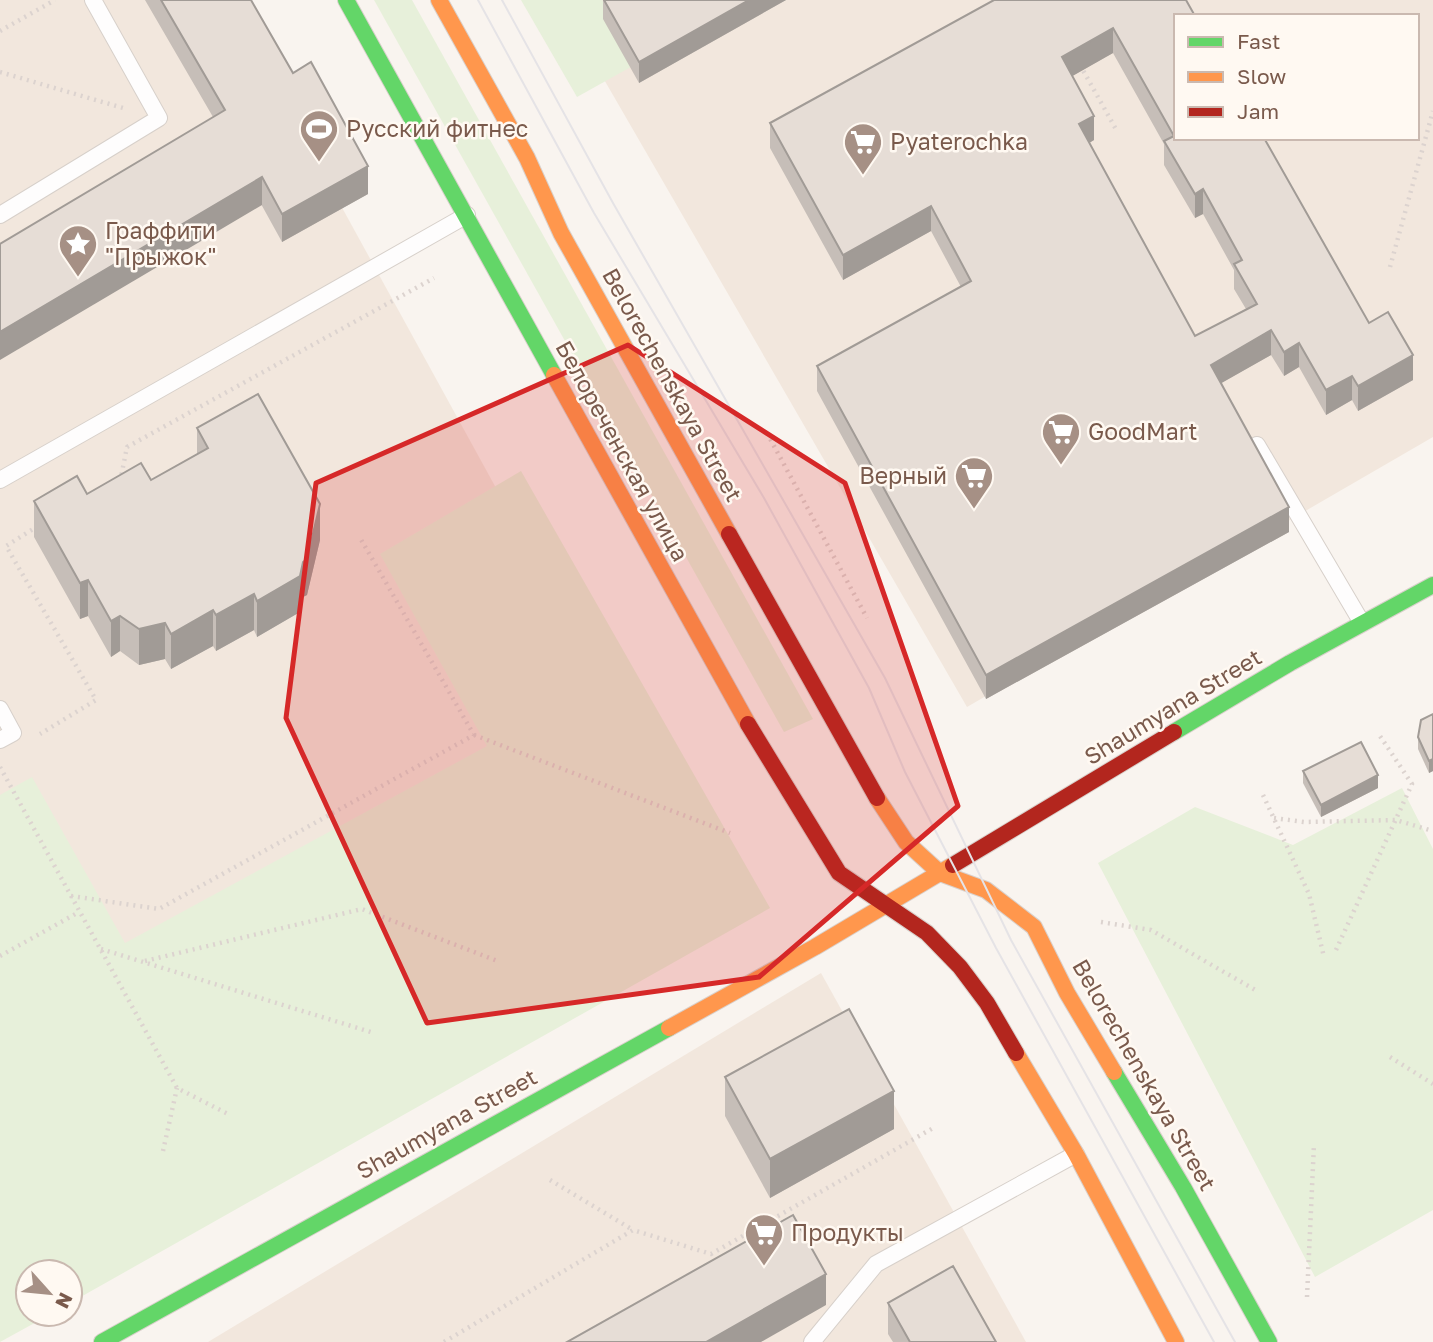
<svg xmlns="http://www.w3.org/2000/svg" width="1433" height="1342" font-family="'Golos Text',sans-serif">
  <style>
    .residential { fill: #f2e7dd; fill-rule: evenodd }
    .green { fill: #e7f0da }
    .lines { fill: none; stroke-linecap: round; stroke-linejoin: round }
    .lane-casing { stroke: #d7d0ca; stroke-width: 18 }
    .fast-casing { stroke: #d9d0cb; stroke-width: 18 }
    .slow-casing { stroke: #d9d0cb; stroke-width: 18 }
    .jam-casing { stroke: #d9d0cb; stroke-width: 18 }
    .path { stroke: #dcd3cf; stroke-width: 4.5; stroke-dasharray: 2 5; stroke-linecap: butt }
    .lane { stroke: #fefdfd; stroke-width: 16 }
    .fast { stroke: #63d668; stroke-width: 16 }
    .slow { stroke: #ff974d; stroke-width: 16 }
    .jam { stroke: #b3261e; stroke-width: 16 }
    .tram { stroke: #e5e3e6; stroke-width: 2 }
    .wall { fill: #c6beb8; fill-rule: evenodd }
    .shaded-wall { fill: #a19b96 }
    .building { fill: #e6ddd6; stroke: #a19b96; stroke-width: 2; fill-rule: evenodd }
    .marked { fill: #d62828; fill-opacity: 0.2; stroke: #d62828; stroke-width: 5; stroke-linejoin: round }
    .labels { text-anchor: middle; stroke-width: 5; stroke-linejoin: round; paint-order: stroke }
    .poi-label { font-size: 23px; fill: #7a5a4c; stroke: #fff9f2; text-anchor: start }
    .street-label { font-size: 23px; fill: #7a5a4c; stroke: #fff9f2 }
  </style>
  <rect width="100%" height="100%" fill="#f9f4ef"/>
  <!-- residential -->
  <g class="residential">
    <path d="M 0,0 L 228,0 L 663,792 L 0,1158 Z"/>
    <path d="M 558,0 L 1433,0 L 1433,437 L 967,707 ZM 1176,16 L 1417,16 L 1417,138 L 1176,138 Z"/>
    <path d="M 821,973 L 1026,1342 L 208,1342 Z"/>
  </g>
  <!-- green -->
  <g class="green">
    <path d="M 374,0 L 412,0 L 813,719 L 784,732 Z"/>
    <path d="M 521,0 L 602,0 L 638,63 L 577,97 Z"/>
    <path d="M 521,471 L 770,908 L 70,1303 L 70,1272 L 28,1272 L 28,1314 L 51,1314 L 0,1342 L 0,795 L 32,777 L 125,943 L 487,746 L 380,554 Z"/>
    <path d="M 1402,788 L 1433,849 L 1433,1210 L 1315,1277 L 1098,863 L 1195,807 L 1293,845 Z"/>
  </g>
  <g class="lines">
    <!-- lane casing -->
    <g class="lane-casing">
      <g id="lane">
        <path d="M 0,215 L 159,118 L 93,0"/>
        <path d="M 1257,445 L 1362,623"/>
        <path d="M 0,480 L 467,215"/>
        <path d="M 0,709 L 13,733 L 0,740"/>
        <path d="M 812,1342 L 876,1264 L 1076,1154"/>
      </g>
    </g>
    <!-- fast casing -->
    <g class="fast-casing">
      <g id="fast">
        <path d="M 346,0 L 554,375"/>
        <path d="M 1174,732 L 1290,663 L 1433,585"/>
        <path d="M 1114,1072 L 1183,1187 L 1269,1342"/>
        <path d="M 102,1342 L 669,1028"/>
      </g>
    </g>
    <!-- slow casing -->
    <g class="slow-casing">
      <g id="slow">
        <path d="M 439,0 L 527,158 L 561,233 L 729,534"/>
        <path d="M 554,375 L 748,724"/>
        <path d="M 877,798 L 906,842 L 940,873 L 986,890 L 1034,927 L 1067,993 L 1114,1072"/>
        <path d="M 669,1028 L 815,947 L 953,865"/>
        <path d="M 1016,1053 L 1076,1154 L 1176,1342"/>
      </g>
    </g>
    <!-- jam casing -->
    <g class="jam-casing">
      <g id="jam">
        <path d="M 729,534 L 877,798"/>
        <path d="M 748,724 L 839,873 L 927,933 L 960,967 L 987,1003 L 1016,1053"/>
        <path d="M 953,865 L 1174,732"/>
      </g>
    </g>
    <!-- path -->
    <g class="path">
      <path d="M 0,31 L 55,0"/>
      <path d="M 1080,65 L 1117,131"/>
      <path d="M 0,72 L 123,108"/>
      <path d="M 1390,267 L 1433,111"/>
      <path d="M 767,433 L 867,618"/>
      <path d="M 117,479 L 121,477 L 127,447 L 434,278"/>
      <path d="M 38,526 L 6,546 L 96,700 L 40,734"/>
      <path d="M 474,735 L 730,833"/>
      <path d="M 0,767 L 177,1088 L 228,1114"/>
      <path d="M 1263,795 L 1309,894 L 1324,957"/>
      <path d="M 1274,818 L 1304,822 L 1396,820 L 1433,831"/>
      <path d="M 71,896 L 159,909 L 474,735 L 359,536"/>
      <path d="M 1101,922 L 1151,930 L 1257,991"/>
      <path d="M 101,949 L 374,1033"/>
      <path d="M 1336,950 L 1412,784 L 1378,733"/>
      <path d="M 0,956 L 79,912"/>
      <path d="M 145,961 L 362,909 L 500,962"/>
      <path d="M 1390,1057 L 1433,1084"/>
      <path d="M 163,1151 L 177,1088"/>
      <path d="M 550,1180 L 633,1230"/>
      <path d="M 1307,1297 L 1314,1144"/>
      <path d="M 444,1342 L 633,1230 L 711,1254 L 935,1127"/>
    </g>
    <!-- lane -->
    <use href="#lane" class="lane"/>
    <!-- fast -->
    <use href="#fast" class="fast"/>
    <!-- slow -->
    <use href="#slow" class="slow"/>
    <!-- jam -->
    <use href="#jam" class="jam"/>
    <!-- tram -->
    <g class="tram">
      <path d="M 478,0 L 594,213 L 764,498 L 869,688 L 905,772 L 996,948 L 1214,1342"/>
      <path d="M 502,0 L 613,203 L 885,678 L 1011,940 L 1235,1342"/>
    </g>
  </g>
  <!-- wall -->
  <g class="wall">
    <path d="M 145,0 L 251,0 L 293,73 L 368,194 L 282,242 L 213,117 Z"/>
    <path d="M 603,0 L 786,0 L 639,83 L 603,19 Z"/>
    <path d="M 1186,0 L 1369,323 L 1413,380 L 1358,411 L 1352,400 L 1326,415 L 1299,367 L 1284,376 L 1271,355 L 1221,383 L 1289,532 L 986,699 L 817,391 L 817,366 L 961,287 L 931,231 L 843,280 L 770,148 L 770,123 ZM 1113,53 L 1164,144 L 1164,165 L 1195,218 L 1203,214 L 1234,270 L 1234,289 L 1246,309 L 1195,336 L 1089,143 L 1094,140 L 1072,76 Z"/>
    <path d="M 197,428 L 320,540 L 307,595 L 303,597 L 300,612 L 257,637 L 254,630 L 216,651 L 213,646 L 171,669 L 165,659 L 139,665 L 120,651 L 111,657 L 88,616 L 80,619 L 34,537 L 34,501 L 87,494 L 151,480 L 197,454 Z"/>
    <path d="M 1433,714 L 1433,771 L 1429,773 L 1418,749 L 1418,737 Z"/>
    <path d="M 1303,771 L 1378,788 L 1321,817 L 1303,783 Z"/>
    <path d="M 725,1077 L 894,1129 L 770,1198 L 725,1116 Z"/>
    <path d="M 888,1303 L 996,1342 L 893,1342 L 888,1334 Z"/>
  </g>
  <!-- shaded-wall -->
  <g class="shaded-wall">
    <path d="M 749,0 L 786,0 L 639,83 L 639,62 Z"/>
    <path d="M 1113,28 L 1113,53 L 1062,82 L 1062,57 Z"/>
    <path d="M 1094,116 L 1094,140 L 1079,149 L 1079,124 Z"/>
    <path d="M 368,166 L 368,194 L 282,242 L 282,214 Z"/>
    <path d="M 262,177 L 262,205 L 0,360 L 0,332 Z"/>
    <path d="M 1203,189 L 1203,214 L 1195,218 L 1195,194 Z"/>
    <path d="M 931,206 L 931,231 L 843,280 L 843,255 Z"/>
    <path d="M 1271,330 L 1271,355 L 1211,389 L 1211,365 Z"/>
    <path d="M 1299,343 L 1299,367 L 1284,376 L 1284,352 Z"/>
    <path d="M 1413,355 L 1413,380 L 1358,411 L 1358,386 Z"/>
    <path d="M 1352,376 L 1352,400 L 1326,415 L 1326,390 Z"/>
    <path d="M 320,504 L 320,540 L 307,595 L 303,597 L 300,612 L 257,637 L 257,601 L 303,562 Z"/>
    <path d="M 1289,507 L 1289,532 L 986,699 L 986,675 Z"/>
    <path d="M 88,580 L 88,616 L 80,619 L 80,583 Z"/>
    <path d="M 254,594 L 254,630 L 216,651 L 216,615 Z"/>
    <path d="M 213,610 L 213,646 L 171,669 L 171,634 Z"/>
    <path d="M 120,616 L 120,651 L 111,657 L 111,621 Z"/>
    <path d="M 165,623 L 165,659 L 139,665 L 139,629 Z"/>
    <path d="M 1433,759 L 1433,771 L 1429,773 L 1429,761 Z"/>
    <path d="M 1378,775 L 1378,788 L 1321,817 L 1321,805 Z"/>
    <path d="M 894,1091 L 894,1129 L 770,1198 L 770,1159 Z"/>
    <path d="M 826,1274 L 826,1305 L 761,1342 L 706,1342 Z"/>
  </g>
  <!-- building -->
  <g class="building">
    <path d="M 161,0 L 251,0 L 293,73 L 311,62 L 368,166 L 282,214 L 262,177 L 0,332 L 0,244 L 225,110 Z"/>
    <path d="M 604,0 L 749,0 L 639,62 Z"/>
    <path d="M 994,0 L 1186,0 L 1195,16 L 1176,16 L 1176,138 L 1264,138 L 1369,323 L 1388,312 L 1413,355 L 1358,386 L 1352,376 L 1326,390 L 1299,343 L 1284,352 L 1271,330 L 1211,365 L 1289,507 L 986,675 L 817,366 L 971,281 L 931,206 L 843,255 L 770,123 ZM 1113,28 L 1174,136 L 1164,141 L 1195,194 L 1203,189 L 1242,260 L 1234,264 L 1257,304 L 1195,336 L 1079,124 L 1094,116 L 1062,57 Z"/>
    <path d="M 258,394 L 320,504 L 307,559 L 303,562 L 300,576 L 257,601 L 254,594 L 216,615 L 213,610 L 171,634 L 165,623 L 139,629 L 120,616 L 111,621 L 88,580 L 80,583 L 34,501 L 77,476 L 87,494 L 141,463 L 151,480 L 208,448 L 197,428 Z"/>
    <path d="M 1433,714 L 1433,759 L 1429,761 L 1418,737 L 1421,720 Z"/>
    <path d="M 1361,742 L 1378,775 L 1321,805 L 1303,771 Z"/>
    <path d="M 849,1009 L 894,1091 L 770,1159 L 725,1077 Z"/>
    <path d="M 793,1215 L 826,1274 L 706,1342 L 567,1342 Z"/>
    <path d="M 953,1266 L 996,1342 L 910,1342 L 888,1303 Z"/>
  </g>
  <!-- marked area -->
  <path class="marked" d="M 628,345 L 845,483 L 958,806 L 759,977 L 427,1023 L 286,718 L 316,483 Z"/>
  <!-- icons -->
  <defs>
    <g id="stadium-pin" transform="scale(2.0125)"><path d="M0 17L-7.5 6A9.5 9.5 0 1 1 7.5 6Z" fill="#a69085" stroke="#fff9f2"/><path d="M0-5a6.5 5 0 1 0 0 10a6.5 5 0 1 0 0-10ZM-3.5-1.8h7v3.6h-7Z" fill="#fff"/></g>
    <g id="supermarket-pin" transform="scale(2.0125)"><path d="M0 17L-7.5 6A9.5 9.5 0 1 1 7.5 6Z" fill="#a69085" stroke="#fff9f2"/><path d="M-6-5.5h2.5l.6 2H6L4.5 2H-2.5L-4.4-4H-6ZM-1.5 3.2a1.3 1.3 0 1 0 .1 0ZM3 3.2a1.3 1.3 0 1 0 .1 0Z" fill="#fff"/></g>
    <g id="sight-pin" transform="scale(2.0125)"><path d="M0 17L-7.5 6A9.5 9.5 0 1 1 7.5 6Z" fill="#a69085" stroke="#fff9f2"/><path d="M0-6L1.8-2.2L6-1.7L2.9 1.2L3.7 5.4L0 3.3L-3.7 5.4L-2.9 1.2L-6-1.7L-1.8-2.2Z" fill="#fff"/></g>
  </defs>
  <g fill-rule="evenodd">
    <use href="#stadium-pin" x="319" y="129"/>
    <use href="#supermarket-pin" x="863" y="142"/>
    <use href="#sight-pin" x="78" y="244"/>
    <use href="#supermarket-pin" x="1061" y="432"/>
    <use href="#supermarket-pin" x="974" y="476"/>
    <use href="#supermarket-pin" x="764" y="1233"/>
  </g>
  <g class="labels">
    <!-- poi labels -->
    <g class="poi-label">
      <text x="346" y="137">Русский фитнес</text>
      <text x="890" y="150">Pyaterochka</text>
      <text x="105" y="239">Граффити<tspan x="105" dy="26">"Прыжок"</tspan></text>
      <text x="1088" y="440">GoodMart</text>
      <text x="947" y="484" text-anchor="end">Верный</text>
      <text x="791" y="1241">Продукты</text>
    </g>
    <!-- street labels -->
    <g class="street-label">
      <text transform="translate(672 385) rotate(61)" y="8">Belorechenskaya Street</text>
      <text transform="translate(622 451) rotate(61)" y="8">Белореченская улица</text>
      <text transform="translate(1173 707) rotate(-31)" y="8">Shaumyana Street</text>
      <text transform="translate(1144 1075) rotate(60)" y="8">Belorechenskaya Street</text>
      <text transform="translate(447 1124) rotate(-29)" y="8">Shaumyana Street</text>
    </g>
  </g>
  <!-- legend -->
  <rect x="1174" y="14" width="245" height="126" fill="#fff9f2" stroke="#cab9b0" stroke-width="2"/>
  <rect x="1188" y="37" width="35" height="10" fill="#63d668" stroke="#cab9b0" stroke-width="2"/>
  <text x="1237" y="49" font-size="21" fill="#7a5a4c">Fast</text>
  <rect x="1188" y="72" width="35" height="10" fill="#ff974d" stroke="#cab9b0" stroke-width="2"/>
  <text x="1237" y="84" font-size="21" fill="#7a5a4c">Slow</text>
  <rect x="1188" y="107" width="35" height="10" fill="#b3261e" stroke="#cab9b0" stroke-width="2"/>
  <text x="1237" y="119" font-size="21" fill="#7a5a4c">Jam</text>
  <!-- north arrow -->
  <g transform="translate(49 1293) rotate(117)"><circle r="33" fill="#fff9f2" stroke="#cab9b0" stroke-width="2"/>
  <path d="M0-5L12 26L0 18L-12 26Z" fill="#a69085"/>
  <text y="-10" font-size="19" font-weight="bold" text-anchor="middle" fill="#7a5a4c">N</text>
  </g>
</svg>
